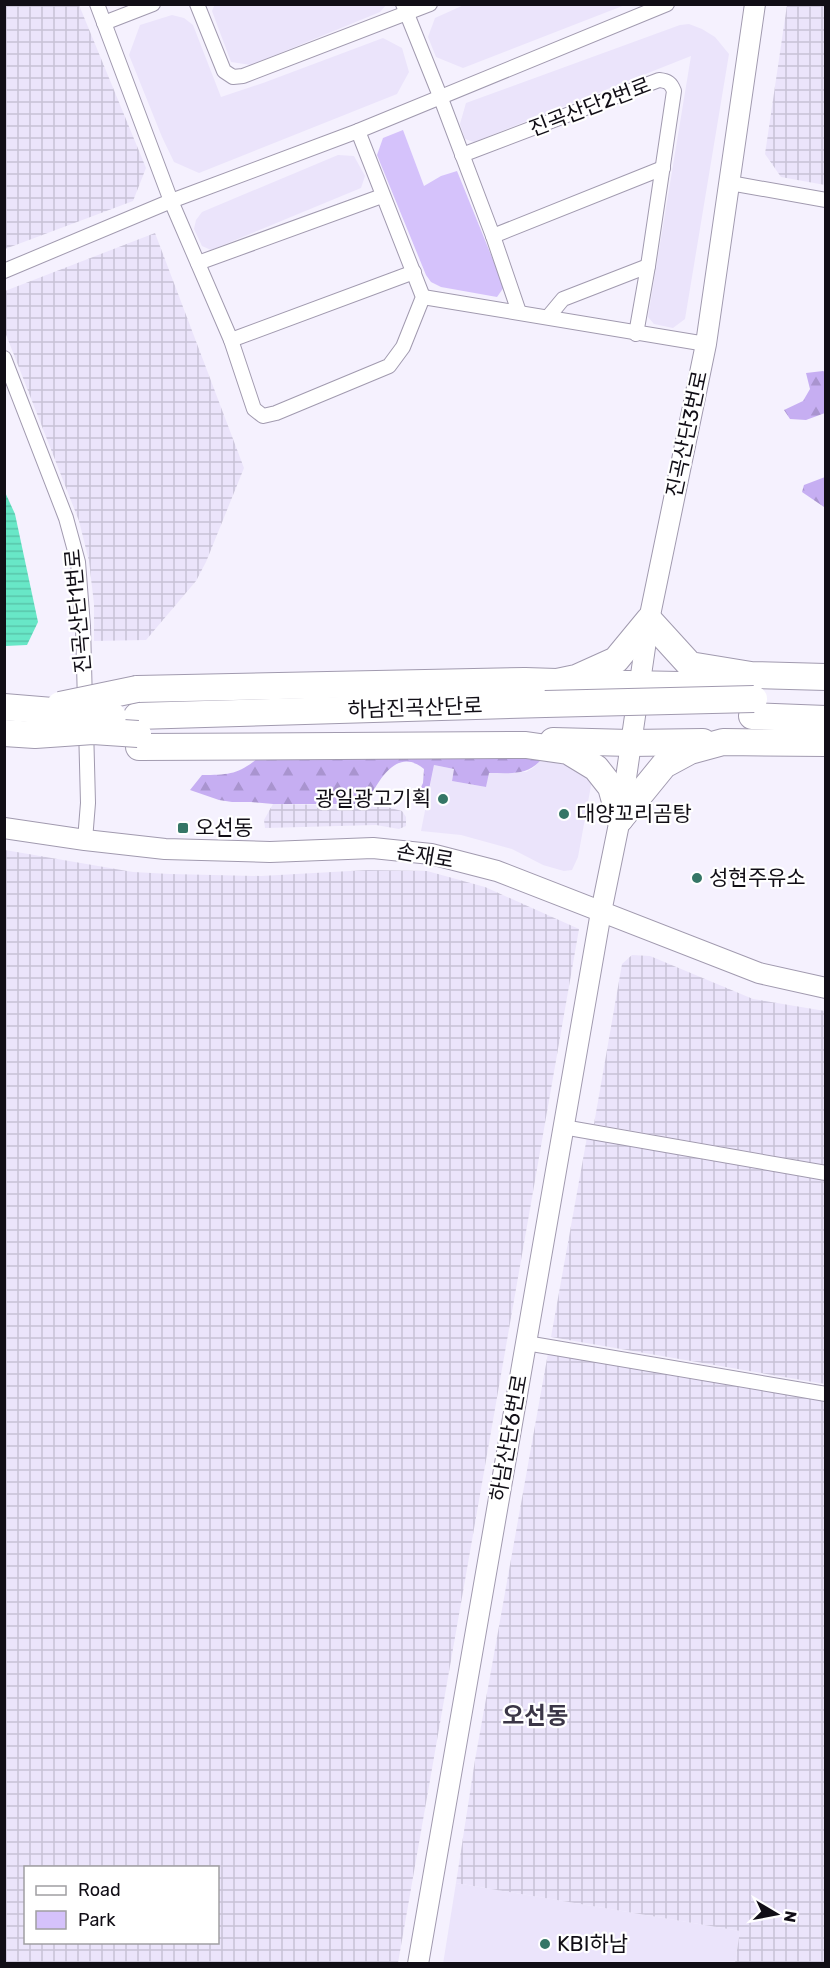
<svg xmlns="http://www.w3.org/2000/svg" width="830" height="1968" font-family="Rubik,'Noto Sans KR',sans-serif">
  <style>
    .built { fill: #ebe4fb }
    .industrial { fill: url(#industrial-grid); fill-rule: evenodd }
    .green { fill: #d5c2fb }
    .forest { fill: url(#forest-firs) }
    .water { fill: url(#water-rules) }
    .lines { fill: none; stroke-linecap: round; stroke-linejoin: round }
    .street-casing { stroke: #a19aaf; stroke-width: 16 }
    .secondary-casing { stroke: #a19aaf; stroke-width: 22 }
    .highway-casing { stroke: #a19aaf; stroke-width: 28 }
    .street { stroke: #fff; stroke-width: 14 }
    .secondary { stroke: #fff; stroke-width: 20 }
    .highway { stroke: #fff; stroke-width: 26 }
    .highway-bridge-casing { stroke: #a19aaf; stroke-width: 28; stroke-linecap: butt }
    .highway-bridge { stroke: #fff; stroke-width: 26 }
    .poi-dot { fill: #357666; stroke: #fff; stroke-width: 2 }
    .labels { text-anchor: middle; stroke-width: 4.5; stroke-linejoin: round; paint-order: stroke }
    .street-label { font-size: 21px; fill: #110e16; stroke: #fff }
    .poi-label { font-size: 21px; fill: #110e16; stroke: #fff; text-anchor: start }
    .quarter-label { font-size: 24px; font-weight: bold; fill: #3b3647; stroke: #fff }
  </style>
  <defs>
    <pattern id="industrial-grid" width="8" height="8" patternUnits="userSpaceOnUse" patternTransform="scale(1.5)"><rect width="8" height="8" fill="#ebe4fb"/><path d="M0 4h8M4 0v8" fill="none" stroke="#c8c2d6"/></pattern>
    <pattern id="forest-firs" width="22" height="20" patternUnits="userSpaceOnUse" patternTransform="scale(1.5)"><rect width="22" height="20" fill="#c6aef2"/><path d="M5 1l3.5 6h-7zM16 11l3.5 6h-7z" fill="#a994cf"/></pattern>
    <pattern id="water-rules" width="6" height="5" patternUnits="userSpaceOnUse" patternTransform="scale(1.5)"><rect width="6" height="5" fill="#68e7c7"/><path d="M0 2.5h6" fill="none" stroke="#59c5aa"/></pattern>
  </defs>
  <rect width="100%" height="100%" fill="#f5f1fe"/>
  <!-- built -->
  <g class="built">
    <path d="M 215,4 L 386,4 L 386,5 L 380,12 L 251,65 L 231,62 L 212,11 Z"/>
    <path d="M 466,4 L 625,4 L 625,5 L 463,68 L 436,57 L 428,37 L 435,18 Z"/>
    <path d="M 172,15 L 184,18 L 193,25 L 221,97 L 263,83 L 383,38 L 402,48 L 409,72 L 397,94 L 199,173 L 174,162 L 162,137 L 129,55 L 140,25 Z"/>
    <path d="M 689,24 L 702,29 L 715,37 L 729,54 L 685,319 L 673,328 L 654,324 L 648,317 L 691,56 L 474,142 L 465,139 L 460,124 L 466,103 L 680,25 Z"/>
    <path d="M 338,155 L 354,156 L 365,176 L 361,188 L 211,250 L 202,246 L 194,229 L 196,220 L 202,212 Z"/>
    <path d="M 540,761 L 569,765 L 592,780 L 578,857 L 572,870 L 564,871 L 543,865 L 512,849 L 461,835 L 421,831 L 434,765 L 454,769 L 452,781 L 486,787 L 488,773 L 526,772 L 533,768 Z"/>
    <path d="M 456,1883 L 740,1931 L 735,1963 L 443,1964 Z"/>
  </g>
  <!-- industrial -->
  <g class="industrial">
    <path d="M 5,4 L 79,5 L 146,168 L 133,201 L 5,249 Z"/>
    <path d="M 787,5 L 825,5 L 825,185 L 781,177 L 765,154 Z"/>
    <path d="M 155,233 L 244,468 L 206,562 L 196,581 L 146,640 L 94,641 L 94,604 L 89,561 L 79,521 L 5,332 L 5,291 Z"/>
    <path d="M 273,804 L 383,806 L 402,811 L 406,817 L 406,826 L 399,829 L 376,825 L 265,828 L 264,820 Z"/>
    <path d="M 5,850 L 133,872 L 170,874 L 261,876 L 368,870 L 427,871 L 485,887 L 579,929 L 398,1963 L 5,1963 ZM 26,1868 L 218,1868 L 218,1942 L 26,1942 Z"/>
    <path d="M 632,955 L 650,956 L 753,999 L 825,1011 L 825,1165 L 594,1124 L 622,964 Z"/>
    <path d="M 587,1137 L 825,1178 L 825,1384 L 551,1337 Z"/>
    <path d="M 548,1353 L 825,1400 L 825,1963 L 735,1963 L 740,1931 L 456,1883 L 475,1760 Z"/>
  </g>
  <!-- green -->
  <path class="green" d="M 403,130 L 424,186 L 441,176 L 457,171 L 504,287 L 497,297 L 441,287 L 431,282 L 426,275 L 377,155 L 383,138 Z"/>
  <!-- forest -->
  <g class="forest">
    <path d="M 823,371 L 825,372 L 825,413 L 806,420 L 790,419 L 784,410 L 803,401 L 810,389 L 806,373 Z"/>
    <path d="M 825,477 L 825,507 L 824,507 L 802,492 L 804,485 Z"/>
    <path d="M 262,755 L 530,755 L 540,761 C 526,776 508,773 489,773 L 486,787 L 452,781 L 454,769 L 434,765 L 427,799 L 416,797 L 423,783 L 424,769 C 396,746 378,782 366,804 L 273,804 L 251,802 L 232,802 L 219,800 L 190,790 L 202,775 C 231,775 239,774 262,755 Z"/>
  </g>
  <!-- water -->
  <path class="water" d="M 4,490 L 15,514 L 38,622 L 27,645 L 5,646 Z"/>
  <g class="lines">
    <!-- street casing -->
    <g class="street-casing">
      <g id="street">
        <path d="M 97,4 L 171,201 L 231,340 L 254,409 L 263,416 L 276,413 L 389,366 L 403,347 L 423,297 L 358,131"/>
        <path d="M 197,4 L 224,71 L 233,77 L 243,76 L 430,4"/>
        <path d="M 403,4 L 440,96 L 493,236 L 519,312"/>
        <path d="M 104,23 L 153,4"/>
        <path d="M 462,155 L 659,80 C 668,81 671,83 674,91 L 648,266 L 636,334"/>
        <path d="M 730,183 L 826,200"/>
        <path d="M 493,236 L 663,168"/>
        <path d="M 198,263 L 382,196"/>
        <path d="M 4,271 L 171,201 L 358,131 L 667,4"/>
        <path d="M 423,297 L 706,344"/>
        <path d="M 548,317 L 563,299 L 648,266"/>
        <path d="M 231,340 L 414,272"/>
        <path d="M 4,358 L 66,518 L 78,562 L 83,626 L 85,703"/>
        <path d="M 85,840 L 88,803 L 86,726"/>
        <path d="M 563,1127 L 826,1173"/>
        <path d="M 526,1343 L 826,1394"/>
      </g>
    </g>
    <!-- secondary casing -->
    <g class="secondary-casing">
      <g id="secondary">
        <path d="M 4,828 L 85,840 L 165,849 L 270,852 L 373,848 L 431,854 L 497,871 L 759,973 L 826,988"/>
        <path d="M 418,1964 L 601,912 L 620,819 L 649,620 L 706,344 L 755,4"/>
      </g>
    </g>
    <!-- highway casing -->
    <g class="highway-casing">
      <g id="highway">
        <path d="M 575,683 L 680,685 L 727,678"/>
        <path d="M 137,689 L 525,681 L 557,682 L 576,678 L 616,660 L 649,620 L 690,665 L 751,675 L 826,677"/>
        <path d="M 137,716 L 545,704"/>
        <path d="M 752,716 L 826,719"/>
        <path d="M 553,741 L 630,743 L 703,742"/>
        <path d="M 139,747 L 526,745 L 568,751 L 596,768 L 611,787 L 620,819"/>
        <path d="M 620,819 L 664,765 L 690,751 L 723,742 L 826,743"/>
      </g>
    </g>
    <!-- street -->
    <use href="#street" class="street"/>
    <!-- secondary -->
    <use href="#secondary" class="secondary"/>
    <!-- highway -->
    <use href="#highway" class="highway"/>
    <!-- highway-bridge casing -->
    <g class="highway-bridge-casing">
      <g id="highway-bridge">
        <path d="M 545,704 L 754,699"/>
        <path d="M 60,705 L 137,689"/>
        <path d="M 4,707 L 113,716"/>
        <path d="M 4,733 L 35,735 L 93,731 L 138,734"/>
      </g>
    </g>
    <!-- highway-bridge -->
    <use href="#highway-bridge" class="highway-bridge"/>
  </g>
  <!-- markers -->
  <g class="poi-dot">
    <circle cx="443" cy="799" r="6"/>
    <circle cx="564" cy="814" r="6"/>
    <rect x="177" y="822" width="12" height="12" rx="3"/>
    <circle cx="697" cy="878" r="6"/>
    <circle cx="545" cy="1944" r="6"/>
  </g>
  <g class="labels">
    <!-- street labels -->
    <g class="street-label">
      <text transform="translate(590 107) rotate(-21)" y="7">진곡산단2번로</text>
      <text transform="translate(687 434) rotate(-78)" y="7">진곡산단3번로</text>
      <text transform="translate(78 611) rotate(-95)" y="7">진곡산단1번로</text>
      <text transform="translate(415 708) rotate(-2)" y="7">하남진곡산단로</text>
      <text transform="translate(425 856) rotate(10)" y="7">손재로</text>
      <text transform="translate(509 1438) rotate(-80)" y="7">하남산단6번로</text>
    </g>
    <!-- poi labels -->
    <g class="poi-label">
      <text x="431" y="806" text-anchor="end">광일광고기획</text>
      <text x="576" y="821">대양꼬리곰탕</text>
      <text x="195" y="835">오선동</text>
      <text x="709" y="885">성현주유소</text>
      <text x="557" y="1951">KBI하남</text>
    </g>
    <!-- quarter labels -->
    <g class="quarter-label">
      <text x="535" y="1724">오선동</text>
    </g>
  </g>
  <!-- border -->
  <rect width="830" height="1968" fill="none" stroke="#110e16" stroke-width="12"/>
  <!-- legend -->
  <rect x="24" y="1866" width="195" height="78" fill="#ffffff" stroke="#a09fa2" stroke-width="1.5"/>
  <rect x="36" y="1886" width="30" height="9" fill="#ffffff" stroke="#a09fa2" stroke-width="1.5"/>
  <text x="78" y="1896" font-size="18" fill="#110e16">Road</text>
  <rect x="36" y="1911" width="30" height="18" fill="#d5c2fb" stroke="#a09fa2" stroke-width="1.5"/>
  <text x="78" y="1926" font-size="18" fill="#110e16">Park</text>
  <!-- north arrow -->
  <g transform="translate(776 1914) rotate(100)" stroke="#ffffff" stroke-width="4.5" paint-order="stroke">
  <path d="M0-4.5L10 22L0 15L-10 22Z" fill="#110e16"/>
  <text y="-9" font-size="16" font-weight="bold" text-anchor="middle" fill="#110e16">N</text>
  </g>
</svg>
